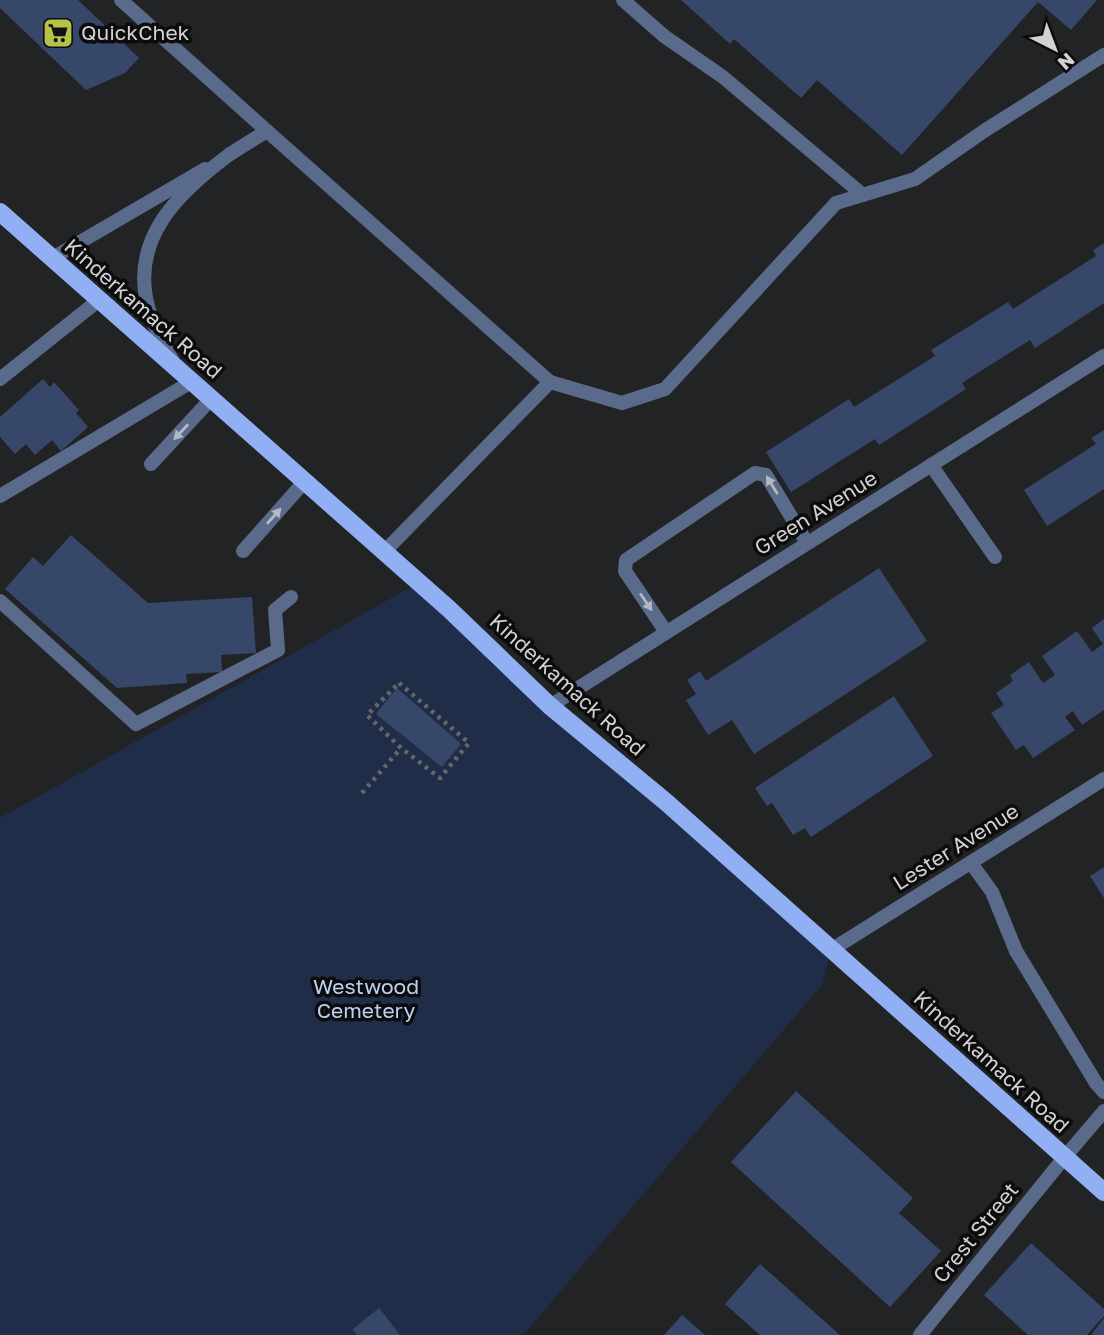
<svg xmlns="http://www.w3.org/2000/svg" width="1104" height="1335" font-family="'Golos Text',sans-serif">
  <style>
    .green { fill: #202d49 }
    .building { fill: #374769 }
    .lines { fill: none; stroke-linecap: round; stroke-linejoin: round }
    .path { stroke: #666668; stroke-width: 4.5; stroke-dasharray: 3.5 5; stroke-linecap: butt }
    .service { stroke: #5a6a8a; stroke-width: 14 }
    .minor { stroke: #5a6a8a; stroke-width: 14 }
    .tertiary { stroke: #5a6a8a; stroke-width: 14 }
    .primary { stroke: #90b0f3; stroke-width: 18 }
    .oneway { fill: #b4b8c2 }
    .labels { text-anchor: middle; stroke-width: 7; stroke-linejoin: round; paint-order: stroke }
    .poi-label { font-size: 21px; fill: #d2d2d4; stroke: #0c0c0d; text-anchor: start }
    .street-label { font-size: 21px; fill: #d2d2d4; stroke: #0c0c0d }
    .park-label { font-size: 21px; fill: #bdd0f4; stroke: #0c0c0d }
  </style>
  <rect width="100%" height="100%" fill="#222325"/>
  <!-- green -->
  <path class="green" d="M 418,583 L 831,950 L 822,985 L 523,1335 L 0,1335 L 0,818 Z"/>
  <!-- building -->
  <g class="building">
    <path d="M 0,0 L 78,0 L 139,58 L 125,73 L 86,90 L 0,8 Z"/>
    <path d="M 681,0 L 1097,0 L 1071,30 L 1038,2 L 902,155 L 817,80 L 801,98 L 734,39 L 730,44 Z"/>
    <path d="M 1104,243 L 1104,303 L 1035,348 L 1030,340 L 962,383 L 966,389 L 879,445 L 875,439 L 791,492 L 766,452 L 849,399 L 854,407 L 935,356 L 931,350 L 1008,302 L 1013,309 L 1096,256 L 1093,250 Z"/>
    <path d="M 43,379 L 50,387 L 54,382 L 79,410 L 76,413 L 88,427 L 61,451 L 52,440 L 35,455 L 26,444 L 15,454 L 0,437 L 0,417 Z"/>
    <path d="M 1104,430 L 1104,489 L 1047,526 L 1024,490 L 1096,444 L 1091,438 Z"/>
    <path d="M 71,535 L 148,603 L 252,597 L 256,653 L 221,655 L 222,672 L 186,674 L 187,683 L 117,688 L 5,589 L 33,557 L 43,566 Z"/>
    <path d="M 879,568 L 927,641 L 754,754 L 732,720 L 708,735 L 686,700 L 696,694 L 687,680 L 700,671 L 706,681 Z"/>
    <path d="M 1104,619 L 1104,710 L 1082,725 L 1073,711 L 1065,717 L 1075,730 L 1033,758 L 1024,745 L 1016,750 L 991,713 L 1004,705 L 996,693 L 1013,681 L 1010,675 L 1029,662 L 1043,683 L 1055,675 L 1042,656 L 1077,631 L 1092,652 L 1103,644 L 1092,628 Z"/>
    <path d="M 397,688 L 461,744 L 442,767 L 376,714 Z"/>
    <path d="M 894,696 L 933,756 L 811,837 L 805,828 L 793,835 L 772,803 L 767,806 L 755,788 Z"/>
    <path d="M 1104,867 L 1104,898 L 1090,876 Z"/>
    <path d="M 796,1091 L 913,1198 L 899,1213 L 941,1251 L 890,1307 L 731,1162 Z"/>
    <path d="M 1031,1243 L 1104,1309 L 1104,1316 L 1087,1335 L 1028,1335 L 984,1295 Z"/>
    <path d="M 760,1264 L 840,1335 L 760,1335 L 725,1304 Z"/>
    <path d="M 379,1308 L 400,1335 L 357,1335 L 353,1329 Z"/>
    <path d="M 682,1315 L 705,1335 L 664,1335 Z"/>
    <path d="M 1104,1318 L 1104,1335 L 1091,1335 Z"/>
  </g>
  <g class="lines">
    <!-- path -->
    <g class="path">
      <path d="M 399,683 L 469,743 L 440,778 L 401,748 L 367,715 Z"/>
      <path d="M 362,793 L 401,748"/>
    </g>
    <!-- service -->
    <g class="service">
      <path d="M 121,0 L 267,131"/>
      <path d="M 623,0 L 664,36 L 723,77 L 863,195"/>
      <path d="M 230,154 L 267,131 L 550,382"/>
      <path d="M 0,379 L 99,300"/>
      <path d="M 151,464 L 211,399"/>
      <path d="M 931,465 L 995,557"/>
      <path d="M 0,496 L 191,382"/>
      <path d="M 243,551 L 305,481"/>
      <path d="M 384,552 L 550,382 L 622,403 L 665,389 L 836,203 L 915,179 L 984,131 L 1104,55"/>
      <path d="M 0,601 L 136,724 L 278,650 L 275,610 L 291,597"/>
      <path d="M 666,632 L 625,571 L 626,560 L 755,473 L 766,475 L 807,543"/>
      <path d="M 971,863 L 992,892 L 1016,951 L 1096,1083 L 1104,1092"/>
      <path d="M 1064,1158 L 1104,1111"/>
    </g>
    <!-- minor -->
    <g class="minor">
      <path d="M 51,259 L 205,169"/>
      <path d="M 550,706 L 1104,356"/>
      <path d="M 831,950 L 1104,779"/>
      <path d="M 920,1335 L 1064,1158"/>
    </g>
    <!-- tertiary -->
    <path class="tertiary" d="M 174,364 C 166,347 154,329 149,310 C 128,239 179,192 230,154"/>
    <!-- primary -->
    <path class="primary" d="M 0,212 L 449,609 L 550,706 L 666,802 L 1104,1192"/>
  </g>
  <!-- one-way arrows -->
  <defs><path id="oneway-solid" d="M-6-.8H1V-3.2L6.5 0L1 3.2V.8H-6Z" transform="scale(1.75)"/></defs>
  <g class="oneway">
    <use href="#oneway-solid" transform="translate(181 432) rotate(133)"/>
    <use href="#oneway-solid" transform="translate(772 485) rotate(-122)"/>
    <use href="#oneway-solid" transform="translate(274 516) rotate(-48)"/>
    <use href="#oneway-solid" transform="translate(646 602) rotate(56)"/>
  </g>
  <!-- icons -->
  <defs>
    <g id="supermarket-square" transform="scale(1.575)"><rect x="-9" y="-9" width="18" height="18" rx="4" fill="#b6c149" stroke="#0c0c0d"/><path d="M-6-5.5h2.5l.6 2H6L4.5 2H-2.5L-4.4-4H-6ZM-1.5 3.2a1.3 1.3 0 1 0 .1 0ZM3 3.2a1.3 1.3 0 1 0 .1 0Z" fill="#111"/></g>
  </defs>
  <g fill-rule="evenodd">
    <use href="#supermarket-square" x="58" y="33"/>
  </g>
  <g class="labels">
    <!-- poi labels -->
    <g class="poi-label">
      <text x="81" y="40">QuickChek</text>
    </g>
    <!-- street labels -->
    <g class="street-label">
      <text transform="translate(143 309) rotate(41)" y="7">Kinderkamack Road</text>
      <text transform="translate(816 513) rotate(-32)" y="7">Green Avenue</text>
      <text transform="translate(567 685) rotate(42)" y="7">Kinderkamack Road</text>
      <text transform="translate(956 847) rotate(-32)" y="7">Lester Avenue</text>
      <text transform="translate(991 1062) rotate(42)" y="7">Kinderkamack Road</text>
      <text transform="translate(976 1233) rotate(-51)" y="7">Crest Street</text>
    </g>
    <!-- park labels -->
    <g class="park-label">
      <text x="366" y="994">Westwood<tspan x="366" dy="24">Cemetery</tspan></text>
    </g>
  </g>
  <!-- north arrow -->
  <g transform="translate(1055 49) rotate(138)" stroke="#0c0c0d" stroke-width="5" paint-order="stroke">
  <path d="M0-5L12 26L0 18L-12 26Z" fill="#d2d2d4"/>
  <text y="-10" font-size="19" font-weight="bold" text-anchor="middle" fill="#d2d2d4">N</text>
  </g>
</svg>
